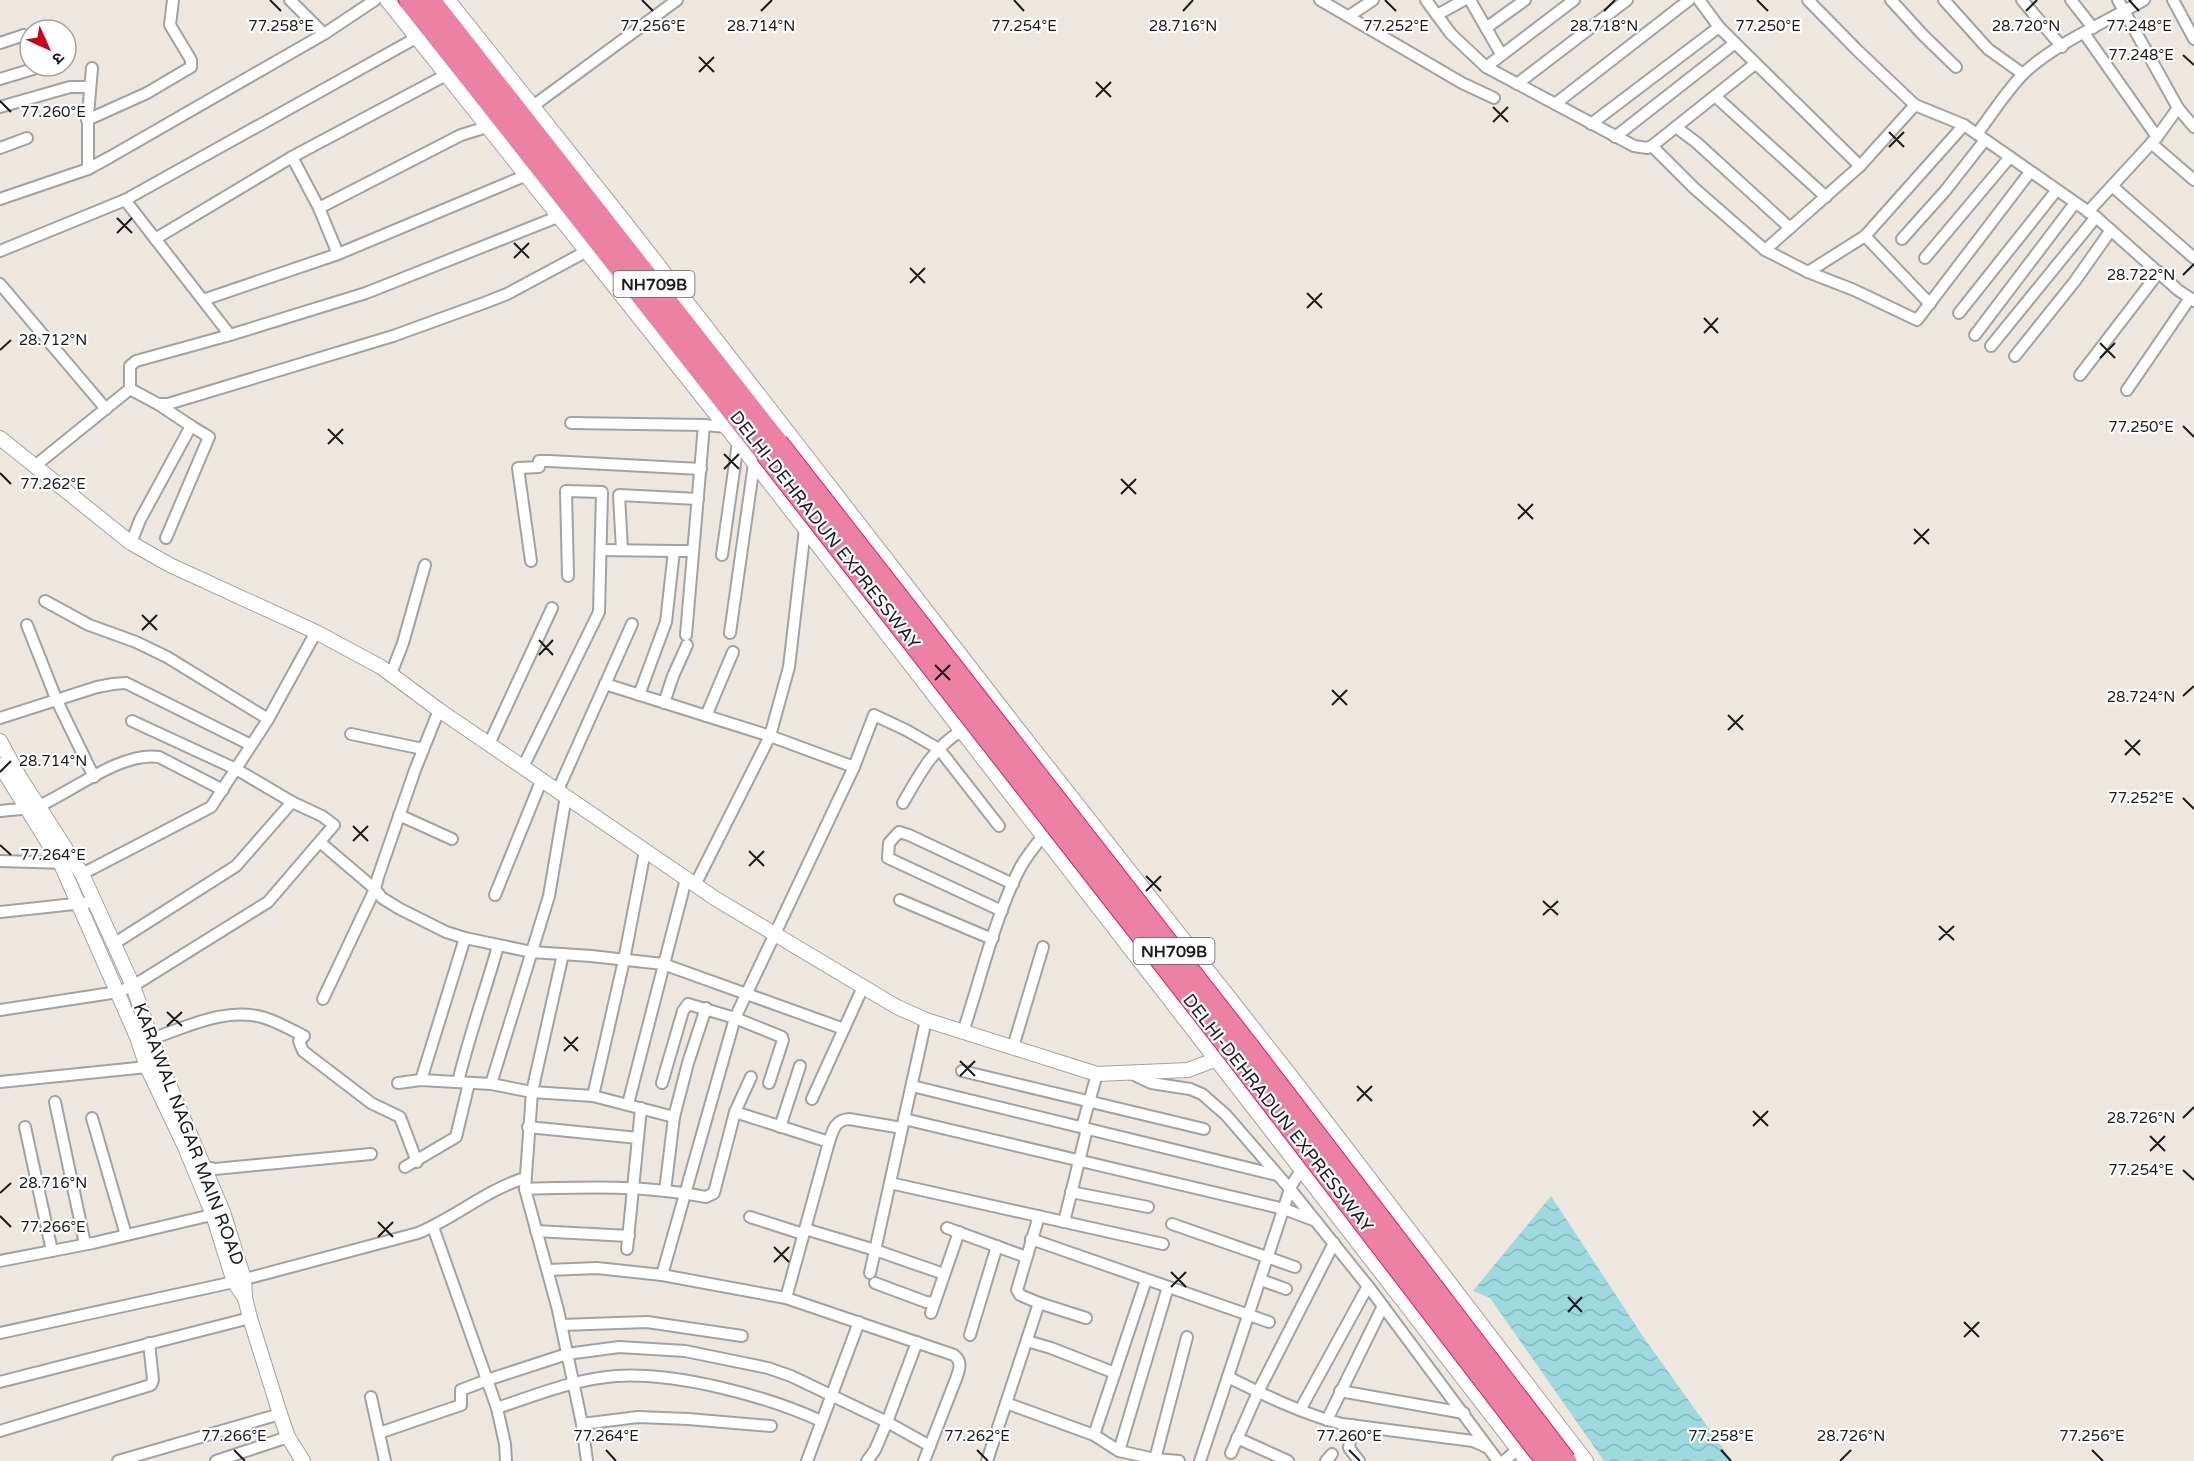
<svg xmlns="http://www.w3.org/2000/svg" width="2194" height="1461" font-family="'Varela Round','Noto Sans Devanagari',sans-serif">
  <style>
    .water { fill: url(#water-waves) }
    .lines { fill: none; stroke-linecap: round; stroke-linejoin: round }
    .minor-casing { stroke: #a2a2a2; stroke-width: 14 }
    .tertiary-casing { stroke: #a2a2a2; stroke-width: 16 }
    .motorway-casing { stroke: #e01877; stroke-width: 22 }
    .minor { stroke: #fff; stroke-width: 10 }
    .tertiary { stroke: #fff; stroke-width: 14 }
    .motorway { stroke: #eb81a3; stroke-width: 20 }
    .motorway-bridge-casing { stroke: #e01877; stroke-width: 22; stroke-linecap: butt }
    .motorway-bridge { stroke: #eb81a3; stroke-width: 20 }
    .ticks { fill: none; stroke: #1b1b1b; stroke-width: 2 }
    .labels { text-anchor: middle; stroke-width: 4.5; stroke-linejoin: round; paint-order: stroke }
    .shield { fill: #fff; stroke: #5f5f5f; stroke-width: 1.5 }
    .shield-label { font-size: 16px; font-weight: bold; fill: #1b1b1b }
    .street-label { font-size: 18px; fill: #1b1b1b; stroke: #fff }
    .ticks-label { font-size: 15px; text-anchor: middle; fill: #1b1b1b; stroke: #fff; stroke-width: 4.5; stroke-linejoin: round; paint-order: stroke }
  </style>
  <defs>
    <pattern id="water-waves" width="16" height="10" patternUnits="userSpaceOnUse" patternTransform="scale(1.5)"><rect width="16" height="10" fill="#9dd9df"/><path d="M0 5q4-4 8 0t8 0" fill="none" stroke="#87babf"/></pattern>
  </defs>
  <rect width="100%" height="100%" fill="#eee7e0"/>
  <!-- water -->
  <path class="water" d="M 1551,1196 L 1644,1338 L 1732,1461 L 1604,1461 L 1490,1298 L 1473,1291 Z"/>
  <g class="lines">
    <!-- minor casing -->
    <g class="minor-casing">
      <g id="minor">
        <path d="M 290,0 L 324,34"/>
        <path d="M 1320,0 L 1462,83 L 1494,98"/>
        <path d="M 1426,0 L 1451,34 L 1486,67 L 1634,146 L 1647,148 L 1652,146 L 1755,64"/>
        <path d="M 1470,0 L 1501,54"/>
        <path d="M 1699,0 L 1719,27 L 1735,43 L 1860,166"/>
        <path d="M 1808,0 L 1857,50 L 1915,105 L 1964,125 L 2010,157 L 2096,217 L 2178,290 L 2194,301"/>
        <path d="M 1891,0 L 1923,35 L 1956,67"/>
        <path d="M 1944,0 L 1988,49 L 2023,74"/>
        <path d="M 2022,0 L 2062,47"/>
        <path d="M 2071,0 L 2093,28"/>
        <path d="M 2118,0 L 2178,108 L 2194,127"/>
        <path d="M 2173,0 L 2194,39"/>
        <path d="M 1437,15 L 1464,0"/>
        <path d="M 1349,16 L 1373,0"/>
        <path d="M 1486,28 L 1525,0"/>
        <path d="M 2084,33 L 2157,137"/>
        <path d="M 0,43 L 24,35"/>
        <path d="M 1486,67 L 1574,0"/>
        <path d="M 0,79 L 43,66"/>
        <path d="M 1517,84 L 1627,0"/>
        <path d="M 1715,96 L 1826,197"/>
        <path d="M 1555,104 L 1689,0"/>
        <path d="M 533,106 L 677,0"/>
        <path d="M 0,107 L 70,87 L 90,87"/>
        <path d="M 87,120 L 147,93 L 191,67 L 191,60 L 170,25 L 173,0"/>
        <path d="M 1591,124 L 1719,27"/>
        <path d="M 1676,127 L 1697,143 L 1790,228"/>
        <path d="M 1977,134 C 1992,114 2007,90 2025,72 C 2058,42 2106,22 2144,0"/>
        <path d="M 1615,137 L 1735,43"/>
        <path d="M 2151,143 L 2194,180"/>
        <path d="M 1652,146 L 1694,188 L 1765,250 L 1808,272 L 1854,290 L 1917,320 L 2030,172"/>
        <path d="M 0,148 L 27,138"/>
        <path d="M 292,157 L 319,208 L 338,254"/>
        <path d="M 88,169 L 88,115 L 92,68"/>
        <path d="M 2112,186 L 2194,258"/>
        <path d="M 0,199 L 88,169 L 110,157 L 324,34 L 375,0"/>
        <path d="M 125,200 L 230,335"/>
        <path d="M 319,208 L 461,135 L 487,127"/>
        <path d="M 2088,212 L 2157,137 L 2178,108"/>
        <path d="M 1865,236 L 1930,304"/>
        <path d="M 155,239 L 292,157 L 446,75"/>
        <path d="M 1902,239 L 1945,191 L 1985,140"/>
        <path d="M 1765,250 L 1860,166 L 1915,105"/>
        <path d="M 0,251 L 125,200 L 416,38"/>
        <path d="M 1925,258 L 2010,157"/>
        <path d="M 1808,272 L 1865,236 L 1964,125"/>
        <path d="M 0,284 L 106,409"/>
        <path d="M 203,300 L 338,254 L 527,175"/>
        <path d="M 1959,313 L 2056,191"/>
        <path d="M 1975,335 L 2075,203"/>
        <path d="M 1991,346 L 2096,217"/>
        <path d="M 2015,356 L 2075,281 L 2111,230"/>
        <path d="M 2080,375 L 2159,272"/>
        <path d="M 130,389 L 158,404 L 168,404 L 393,336 L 484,303 L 507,294 L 587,251"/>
        <path d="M 2127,390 L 2190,298"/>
        <path d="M 571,423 L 704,425 L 727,427"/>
        <path d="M 36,465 L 130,389 L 130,366 L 136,361 L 230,335 L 366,293 L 560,216"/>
        <path d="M 166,538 L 209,437 L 191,426"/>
        <path d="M 131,543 L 140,520 L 191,426 L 158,404"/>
        <path d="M 601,550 L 674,551"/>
        <path d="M 622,550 L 619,495 L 698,499"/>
        <path d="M 722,555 L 738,442"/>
        <path d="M 531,561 L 518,468 L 539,467 L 539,461 L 549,461 L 701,469"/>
        <path d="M 45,601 L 89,625 L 136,642 L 167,657 L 268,719"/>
        <path d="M 27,625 L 57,701 L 94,777"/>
        <path d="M 730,633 L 754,464"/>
        <path d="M 686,635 L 704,425"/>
        <path d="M 391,674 L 403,643 L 425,565"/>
        <path d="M 605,684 L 770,736 L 854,767"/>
        <path d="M 639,695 L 666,622 L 674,551 L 693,551"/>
        <path d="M 664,703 L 673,676 L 687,645"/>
        <path d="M 439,710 L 415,770 L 378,877 L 375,889 L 382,898 L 400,909 L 446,932 L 465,938 L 532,952 L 591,956 L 663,964 L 844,1029"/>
        <path d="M 706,716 L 733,652"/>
        <path d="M 0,718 L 97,687 L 113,684 L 126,683 L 251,745"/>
        <path d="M 351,734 L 423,749"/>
        <path d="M 489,744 L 552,608"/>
        <path d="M 523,767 L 599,612 L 602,492 L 566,491 L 568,576"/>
        <path d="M 558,790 L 632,624"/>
        <path d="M 903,803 C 919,775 933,748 961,731"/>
        <path d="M 0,811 C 13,809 29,810 41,805 C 74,790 123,751 159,757 L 223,790"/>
        <path d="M 399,815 L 452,839"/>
        <path d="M 321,843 L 375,889 L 323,999"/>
        <path d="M 0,861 L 66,863"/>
        <path d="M 82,874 L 211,807 L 267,721 L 316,632"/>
        <path d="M 695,885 L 770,736 L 789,667 L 805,529"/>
        <path d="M 495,895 L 542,779"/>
        <path d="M 900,900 L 985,936 L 993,938"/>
        <path d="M 1002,911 L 888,858 L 889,843 L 899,832 L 909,835 L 1013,884"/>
        <path d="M 0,912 L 93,902"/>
        <path d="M 115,943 L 236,866 L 292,802"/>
        <path d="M 563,954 L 532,1092 L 525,1189 L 558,1310 L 582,1424 L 587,1461"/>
        <path d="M 0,1010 L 118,992 L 133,986 L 268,902 L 334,825 L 322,816 L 292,802 L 236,769 L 132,721"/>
        <path d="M 963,1032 C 980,981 995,917 1019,870 C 1025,858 1034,847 1043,836"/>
        <path d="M 151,1039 C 187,1027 227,1006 265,1018 C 278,1022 291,1030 304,1036 L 299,1041 L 303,1051 L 371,1103 L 400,1117 L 417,1162"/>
        <path d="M 1013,1047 L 1043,947"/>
        <path d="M 962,1071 L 1204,1129"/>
        <path d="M 1130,1073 L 1151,1083 L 1190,1089 L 1202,1094 L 1226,1115 L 1290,1189 L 1371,1290 L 1498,1461"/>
        <path d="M 421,1080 L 465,938"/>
        <path d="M 0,1082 L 147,1067"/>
        <path d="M 458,1082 C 469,1036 485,992 498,946"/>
        <path d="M 398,1083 L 421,1080 L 491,1084 L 532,1092 L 593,1096 L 674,1117"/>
        <path d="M 662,1083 L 683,1011 L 688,1004 L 735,1018 L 782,1037 L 783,1040 L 769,1083"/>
        <path d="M 491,1084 L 549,896 L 566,796"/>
        <path d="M 912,1086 L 1277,1175"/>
        <path d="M 593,1096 L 624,960 L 645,851"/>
        <path d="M 812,1099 L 863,987"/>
        <path d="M 55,1102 L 85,1244"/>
        <path d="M 628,1104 L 686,879"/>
        <path d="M 735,1112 L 829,1142"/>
        <path d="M 92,1118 L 126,1235"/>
        <path d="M 904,1119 L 1284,1209 L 1316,1221"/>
        <path d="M 25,1127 L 52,1251"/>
        <path d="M 528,1127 L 638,1138"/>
        <path d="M 780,1127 L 800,1066"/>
        <path d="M 1082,1127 L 1097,1074"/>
        <path d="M 204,1167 L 215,1169 L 371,1154"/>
        <path d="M 405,1167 L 456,1137 L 469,1083"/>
        <path d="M 890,1183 L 1163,1244"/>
        <path d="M 525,1189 C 585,1187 647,1185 706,1197 L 714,1193 L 735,1112 L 751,1077"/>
        <path d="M 665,1191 L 674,1117 L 688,1063 L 706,1008"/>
        <path d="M 1071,1192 L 1148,1207"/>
        <path d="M 750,1217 L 803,1234"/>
        <path d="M 1064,1222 L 1087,1129"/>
        <path d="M 1172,1224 L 1295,1267"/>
        <path d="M 433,1227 L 497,1408 L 505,1444 L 506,1461"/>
        <path d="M 947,1228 L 1026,1257"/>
        <path d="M 805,1229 L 875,1250 L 944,1274"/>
        <path d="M 536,1231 L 629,1236"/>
        <path d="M 1031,1239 L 1269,1322"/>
        <path d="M 627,1249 L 641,1108"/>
        <path d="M 0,1261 L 93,1243 L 220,1213"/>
        <path d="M 548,1270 L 597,1268 L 662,1275 L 786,1298 L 954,1355 C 963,1362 959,1370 956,1379 L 924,1461"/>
        <path d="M 870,1273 L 926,1020"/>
        <path d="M 662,1275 L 735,1018 L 854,767 L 874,715 L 906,730 L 939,749 L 999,826"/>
        <path d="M 1261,1280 L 1286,1289"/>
        <path d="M 875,1283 L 926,1302 L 934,1303"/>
        <path d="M 786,1298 L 829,1142 C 833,1130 835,1120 849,1119 L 902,1128"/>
        <path d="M 1039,1303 L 1086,1318"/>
        <path d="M 931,1313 L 959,1232"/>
        <path d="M 561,1325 L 647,1322 L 742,1336"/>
        <path d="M 0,1333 L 234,1282 L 418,1233 C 456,1217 486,1190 525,1178"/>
        <path d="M 970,1335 L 997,1246"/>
        <path d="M 1027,1341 L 1051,1348 L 1115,1373"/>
        <path d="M 1228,1377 C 1264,1395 1303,1414 1342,1424 L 1473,1441 L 1486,1447"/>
        <path d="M 0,1382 L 250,1318"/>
        <path d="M 1340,1391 L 1464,1413"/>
        <path d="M 371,1397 L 385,1461"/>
        <path d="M 1006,1403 L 1094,1435 L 1119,1451 L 1155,1459 L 1179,1461"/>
        <path d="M 497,1408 C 536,1395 575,1379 616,1376 C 676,1372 767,1396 821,1421"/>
        <path d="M 1300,1410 L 1368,1286"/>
        <path d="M 1327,1420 L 1383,1306"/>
        <path d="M 582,1424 L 638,1417 L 688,1419 L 771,1426"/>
        <path d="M 1352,1425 L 1349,1448 L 1359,1461"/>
        <path d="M 0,1431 L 151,1385 L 153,1380 L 149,1343"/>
        <path d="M 379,1433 L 461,1405 L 461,1390 L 487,1380 L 567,1354 L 619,1347 L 685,1351 L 768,1368 L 791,1376 L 887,1422 L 930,1446"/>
        <path d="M 1094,1435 L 1146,1280"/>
        <path d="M 1237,1438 L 1288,1461"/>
        <path d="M 1119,1451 L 1168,1287"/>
        <path d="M 1231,1453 L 1258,1392 L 1334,1243"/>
        <path d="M 1155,1459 L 1187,1337"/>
        <path d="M 118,1461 L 280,1414"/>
        <path d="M 216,1461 L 288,1437"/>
        <path d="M 807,1461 L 859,1322"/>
        <path d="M 867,1461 L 875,1450 L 887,1422 L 917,1342"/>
        <path d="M 987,1461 L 1039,1303 L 1020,1295 L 1017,1290 L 1039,1216"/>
        <path d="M 1200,1461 L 1291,1186 L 1302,1169"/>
        <path d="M 1326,1461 L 1332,1454"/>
        <path d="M 1504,1461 L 1518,1449"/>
      </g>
    </g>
    <!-- tertiary casing -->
    <g class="tertiary-casing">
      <g id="tertiary">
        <path d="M 387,0 L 738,442 L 1527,1461"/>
        <path d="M 448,0 L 624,221 L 1021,733 L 1301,1089 L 1586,1461"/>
        <path d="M 0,438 L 131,543 L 170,565 L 316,632 L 381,667 L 439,710 L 716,899 L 897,1007 L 926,1020 L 1097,1074 L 1188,1070 L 1222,1057"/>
        <path d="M 0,741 L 19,776 L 82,874 L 133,986 L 160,1063 L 223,1212 L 244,1279 L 245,1298 L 250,1318 L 280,1414 L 288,1437 L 303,1461"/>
        <path d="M 0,765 L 60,862 L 137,1037 L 147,1067 L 185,1147 L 213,1215 L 234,1282 L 245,1298"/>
      </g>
    </g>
    <!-- motorway casing -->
    <g class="motorway-casing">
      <g id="motorway">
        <path d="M 409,0 L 765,453"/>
        <path d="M 430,0 L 778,443"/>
      </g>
    </g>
    <!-- minor -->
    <use href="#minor" class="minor"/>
    <!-- tertiary -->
    <use href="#tertiary" class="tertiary"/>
    <!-- motorway -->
    <use href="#motorway" class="motorway"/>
    <!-- motorway-bridge casing -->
    <g class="motorway-bridge-casing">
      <g id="motorway-bridge">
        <path d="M 778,443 L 1246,1043 L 1566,1461"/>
        <path d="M 765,453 L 1233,1053 L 1546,1461"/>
      </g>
    </g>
    <!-- motorway-bridge -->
    <use href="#motorway-bridge" class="motorway-bridge"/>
  </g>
  <!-- ticks -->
  <path class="ticks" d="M 270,0 L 281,11M 642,0 L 653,11M 1014,0 L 1024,11M 1385,0 L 1396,11M 1757,0 L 1768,11M 2129,0 L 2139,11M 761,11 L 772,0M 1183,11 L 1193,0M 1604,11 L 1615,0M 2026,11 L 2037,0M 2183,55 L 2194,65M 699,57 L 714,72M 699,72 L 714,57M 1096,82 L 1111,97M 1096,97 L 1111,82M 0,101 L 11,112M 1493,107 L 1508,122M 1493,122 L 1508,107M 1889,132 L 1904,147M 1889,147 L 1904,132M 117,218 L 132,233M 117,233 L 132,218M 514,243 L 529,258M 514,258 L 529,243M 910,268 L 925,283M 2183,275 L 2194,264M 910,283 L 925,268M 1307,293 L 1322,308M 1307,308 L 1322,293M 1704,318 L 1718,333M 1704,333 L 1718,318M 2100,343 L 2115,358M 0,350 L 11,340M 2100,358 L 2115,343M 2183,426 L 2194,437M 328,429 L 343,444M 328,444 L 343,429M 724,454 L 739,469M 724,469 L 739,454M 0,473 L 11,484M 1121,479 L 1136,494M 1121,494 L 1136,479M 1518,504 L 1533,519M 1518,519 L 1533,504M 1914,529 L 1929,544M 1914,544 L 1929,529M 142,615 L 157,630M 142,630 L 157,615M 539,640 L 553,655M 539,655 L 553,640M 935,665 L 950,680M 935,680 L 950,665M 1332,690 L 1347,705M 2183,696 L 2194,686M 1332,705 L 1347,690M 1728,715 L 1743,730M 1728,730 L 1743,715M 2125,740 L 2140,755M 2125,755 L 2140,740M 0,772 L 11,761M 2183,798 L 2194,809M 353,826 L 368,841M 353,841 L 368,826M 0,845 L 11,855M 749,851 L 764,866M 749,866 L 764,851M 1146,876 L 1161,891M 1146,891 L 1161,876M 1543,901 L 1558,915M 1543,915 L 1558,901M 1939,926 L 1954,940M 1939,940 L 1954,926M 167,1012 L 182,1026M 167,1026 L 182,1012M 564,1037 L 578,1051M 564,1051 L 578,1037M 960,1061 L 975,1076M 960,1076 L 975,1061M 1357,1086 L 1372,1101M 1357,1101 L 1372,1086M 1753,1111 L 1768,1126M 2183,1118 L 2194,1107M 1753,1126 L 1768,1111M 2150,1136 L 2165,1151M 2150,1151 L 2165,1136M 2183,1170 L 2194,1180M 0,1193 L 11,1183M 0,1216 L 11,1227M 378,1222 L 393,1237M 378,1237 L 393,1222M 774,1247 L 789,1262M 774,1262 L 789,1247M 1171,1272 L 1186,1287M 1171,1287 L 1186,1272M 1568,1297 L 1582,1312M 1568,1312 L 1582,1297M 1964,1322 L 1979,1337M 1964,1337 L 1979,1322M 234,1450 L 245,1461M 606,1450 L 616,1461M 977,1450 L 988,1461M 1349,1450 L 1360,1461M 1721,1450 L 1731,1461M 2092,1450 L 2103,1461M 1840,1461 L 1851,1450"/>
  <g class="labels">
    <!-- shield labels -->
    <g class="shield">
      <rect x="613.5" y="271" width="81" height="26" rx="4.5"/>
      <rect x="1133.5" y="938" width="81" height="26" rx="4.5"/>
    </g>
    <g class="shield-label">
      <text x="654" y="290">NH709B</text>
      <text x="1174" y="957">NH709B</text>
    </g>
    <!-- street labels -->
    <g class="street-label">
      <text transform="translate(825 530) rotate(52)" y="6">DELHI-DEHRADUN EXPRESSWAY</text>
      <text transform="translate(1278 1113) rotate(52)" y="6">DELHI-DEHRADUN EXPRESSWAY</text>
      <text transform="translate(189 1134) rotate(69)" y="6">KARAWAL NAGAR MAIN ROAD</text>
    </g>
  </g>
  <g class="ticks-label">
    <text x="2139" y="31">77.248°E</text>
    <text x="281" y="31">77.258°E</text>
    <text x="653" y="31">77.256°E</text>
    <text x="761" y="31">28.714°N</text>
    <text x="1024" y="31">77.254°E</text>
    <text x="1183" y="31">28.716°N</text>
    <text x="1396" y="31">77.252°E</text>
    <text x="1604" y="31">28.718°N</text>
    <text x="1768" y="31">77.250°E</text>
    <text x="2026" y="31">28.720°N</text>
    <text x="2141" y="60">77.248°E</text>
    <text x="53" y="117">77.260°E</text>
    <text x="2141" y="280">28.722°N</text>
    <text x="53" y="345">28.712°N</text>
    <text x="2141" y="432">77.250°E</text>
    <text x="53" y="489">77.262°E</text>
    <text x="2141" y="702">28.724°N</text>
    <text x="53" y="766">28.714°N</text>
    <text x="2141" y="803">77.252°E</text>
    <text x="53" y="860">77.264°E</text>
    <text x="2141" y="1123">28.726°N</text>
    <text x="2141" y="1175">77.254°E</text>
    <text x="53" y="1188">28.716°N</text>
    <text x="53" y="1232">77.266°E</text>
    <text x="234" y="1441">77.266°E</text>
    <text x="977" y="1441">77.262°E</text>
    <text x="1851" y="1441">28.726°N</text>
    <text x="606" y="1441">77.264°E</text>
    <text x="1349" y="1441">77.260°E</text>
    <text x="1721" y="1441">77.258°E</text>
    <text x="2092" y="1441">77.256°E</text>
  </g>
  <!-- north arrow -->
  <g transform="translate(48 48) rotate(135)"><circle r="28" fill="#ffffff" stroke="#a4a4a4" stroke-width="1.5"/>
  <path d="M0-4.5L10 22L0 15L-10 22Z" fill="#c6001a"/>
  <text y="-9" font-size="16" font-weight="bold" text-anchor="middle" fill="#1b1b1b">उ</text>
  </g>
</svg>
